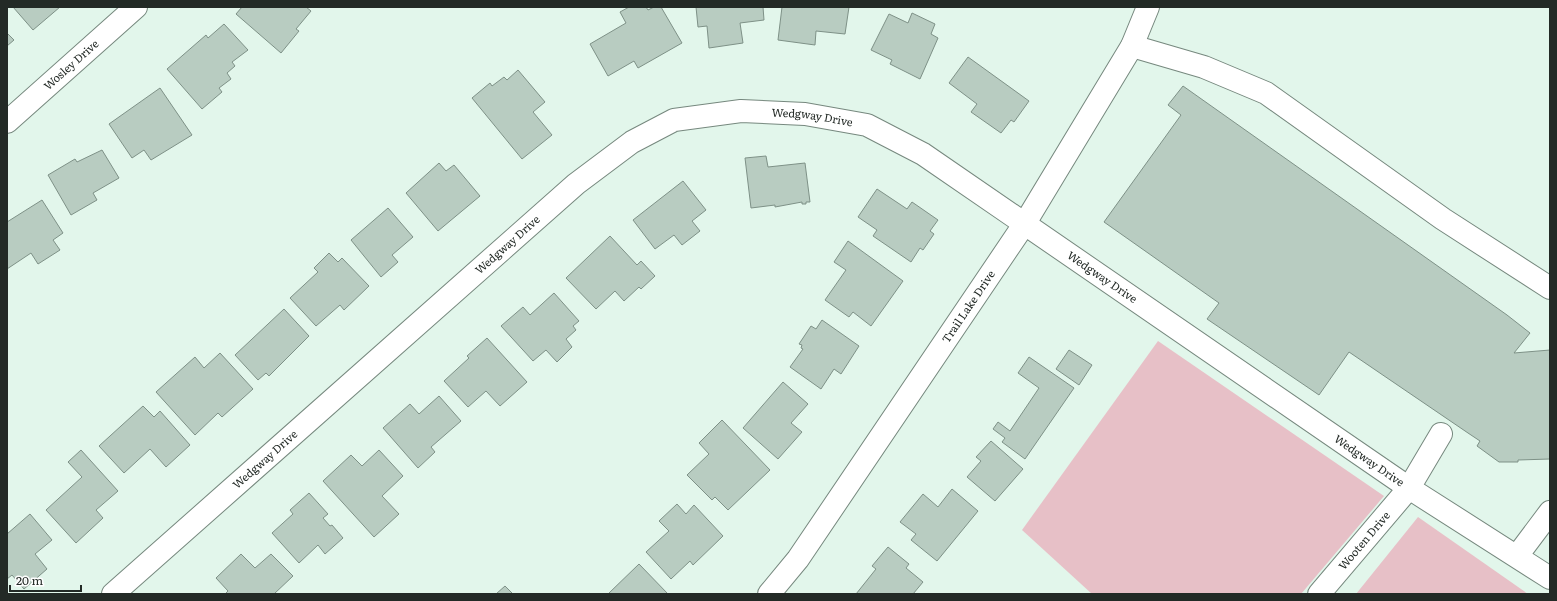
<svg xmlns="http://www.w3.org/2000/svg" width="1557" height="601" font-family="Literata,serif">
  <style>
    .green { fill: #e7c0c7 }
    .building { fill: #b8ccc1; stroke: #7e9187 }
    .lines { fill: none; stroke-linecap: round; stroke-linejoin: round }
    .minor-casing { stroke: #76887e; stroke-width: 24 }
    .minor { stroke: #fff; stroke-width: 22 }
    .labels { text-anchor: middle; stroke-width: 3; stroke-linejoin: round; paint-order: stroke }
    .street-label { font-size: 11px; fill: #232a26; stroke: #fefefe }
  </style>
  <rect width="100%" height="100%" fill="#e2f6eb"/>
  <!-- green -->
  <g class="green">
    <path d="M 1158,341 L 1384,496 L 1301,594 L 1092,594 L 1022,530 Z"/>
    <path d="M 1418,517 L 1528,594 L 1356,594 Z"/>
  </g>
  <!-- building -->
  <g class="building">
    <path d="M 13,7 L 60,7 L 33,30 Z"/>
    <path d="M 242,7 L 306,7 L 311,11 L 296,29 L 299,31 L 281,53 L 236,14 Z"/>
    <path d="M 629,7 L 646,7 L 648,10 L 654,7 L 661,7 L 682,43 L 638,68 L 634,61 L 608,76 L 590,44 L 626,23 L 620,12 Z"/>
    <path d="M 696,7 L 763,7 L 764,20 L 740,23 L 743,43 L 709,48 L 707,26 L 698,27 Z"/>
    <path d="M 782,7 L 849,7 L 845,34 L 816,31 L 815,45 L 778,40 Z"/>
    <path d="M 912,13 L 935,24 L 931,34 L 938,38 L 920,79 L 890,64 L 892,60 L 871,50 L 889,14 L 908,23 Z"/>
    <path d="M 224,24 L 248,50 L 232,62 L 235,66 L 227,73 L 231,79 L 219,88 L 222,92 L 202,109 L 167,69 L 206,35 L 208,38 Z"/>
    <path d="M 7,33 L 14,40 L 7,46 Z"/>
    <path d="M 968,57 L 1029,101 L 1014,122 L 1011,120 L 1001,133 L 971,112 L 977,104 L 949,83 Z"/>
    <path d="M 518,70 L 545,102 L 533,112 L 552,135 L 522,159 L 472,98 L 490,83 L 492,86 L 504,77 L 507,80 Z"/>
    <path d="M 1183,86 L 1507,315 L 1530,333 L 1514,353 L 1550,350 L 1550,459 L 1518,460 L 1518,462 L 1499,462 L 1477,446 L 1480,441 L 1468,433 L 1349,352 L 1319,395 L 1207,319 L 1219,303 L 1104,222 L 1181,115 L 1168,105 Z"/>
    <path d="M 160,88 L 192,135 L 151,160 L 144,150 L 132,158 L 109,124 Z"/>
    <path d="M 102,150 L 119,178 L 93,193 L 97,200 L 71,215 L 48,175 L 75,159 L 77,162 Z"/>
    <path d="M 766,156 L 768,167 L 805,163 L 810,202 L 806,202 L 806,204 L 802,204 L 802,202 L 775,207 L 775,205 L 751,208 L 745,158 Z"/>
    <path d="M 439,163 L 446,171 L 454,165 L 480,196 L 438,231 L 406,193 Z"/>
    <path d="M 683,181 L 706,210 L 692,221 L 700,231 L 682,245 L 674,235 L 655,249 L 633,220 Z"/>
    <path d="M 877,189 L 907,209 L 912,202 L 938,220 L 930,231 L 934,234 L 923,250 L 920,248 L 911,262 L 873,236 L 877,230 L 858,217 Z"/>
    <path d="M 42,200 L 63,233 L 53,240 L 60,250 L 38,264 L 31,253 L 7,269 L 7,222 Z"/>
    <path d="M 388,208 L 413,237 L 392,255 L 398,262 L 381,277 L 351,240 Z"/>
    <path d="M 610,236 L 637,265 L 641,261 L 655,276 L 641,289 L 639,287 L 624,301 L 615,291 L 596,309 L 566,278 Z"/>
    <path d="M 848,241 L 903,281 L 871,326 L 853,312 L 849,317 L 825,300 L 846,270 L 834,262 Z"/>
    <path d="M 329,253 L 338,262 L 342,258 L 369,286 L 344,310 L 340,305 L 316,326 L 290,298 L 318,272 L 314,268 Z"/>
    <path d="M 554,293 L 579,321 L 573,326 L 576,330 L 566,339 L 572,347 L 557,362 L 546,350 L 533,361 L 501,326 L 523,307 L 530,315 Z"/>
    <path d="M 284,309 L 309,336 L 269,376 L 266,373 L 258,380 L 235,355 Z"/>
    <path d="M 822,320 L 859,346 L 841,374 L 834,369 L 821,389 L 790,367 L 803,349 L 801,348 L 802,345 L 799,344 L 811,326 L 816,329 Z"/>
    <path d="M 487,338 L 527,382 L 500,406 L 486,391 L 468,407 L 444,381 L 469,358 L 467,356 Z"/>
    <path d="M 1069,350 L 1092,365 L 1079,385 L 1056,369 Z"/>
    <path d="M 220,353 L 253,389 L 222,417 L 218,413 L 195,435 L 156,392 L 195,357 L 204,368 Z"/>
    <path d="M 1029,357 L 1074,388 L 1025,459 L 1002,442 L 1005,438 L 993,429 L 998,422 L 1010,431 L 1039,388 L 1018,373 Z"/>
    <path d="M 783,382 L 808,404 L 791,423 L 802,432 L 778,459 L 743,428 Z"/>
    <path d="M 439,396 L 461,421 L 431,447 L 435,452 L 418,468 L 383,428 L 410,404 L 419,414 Z"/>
    <path d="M 143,406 L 154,417 L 160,411 L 190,445 L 166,467 L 150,449 L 124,473 L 99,446 Z"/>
    <path d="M 722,420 L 770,470 L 728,510 L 715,497 L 712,500 L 687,475 L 709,454 L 699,443 Z"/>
    <path d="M 991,441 L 1023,469 L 995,501 L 967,477 L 981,461 L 976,457 Z"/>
    <path d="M 81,450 L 118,491 L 96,510 L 103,518 L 76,543 L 46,510 L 82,477 L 68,462 Z"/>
    <path d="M 379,450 L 403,476 L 382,496 L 399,514 L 374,537 L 323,481 L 351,455 L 362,466 Z"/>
    <path d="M 952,489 L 978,511 L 937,561 L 911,540 L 916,534 L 900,522 L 923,494 L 938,507 Z"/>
    <path d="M 309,493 L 328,514 L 323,518 L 330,526 L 332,525 L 343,538 L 325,554 L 318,545 L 299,563 L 272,533 L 293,514 L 290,510 Z"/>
    <path d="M 677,504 L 686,514 L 694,505 L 723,536 L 693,565 L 690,561 L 671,579 L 646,552 L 669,531 L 659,521 Z"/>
    <path d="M 30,514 L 52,540 L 35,554 L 47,569 L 24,589 L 12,575 L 7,579 L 7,534 Z"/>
    <path d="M 888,547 L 909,564 L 906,568 L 923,582 L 913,594 L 856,594 L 876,569 L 872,566 Z"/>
    <path d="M 241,554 L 255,568 L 271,554 L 293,576 L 274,594 L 225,594 L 228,591 L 216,578 Z"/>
    <path d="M 639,564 L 668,594 L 608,594 Z"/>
    <path d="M 505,586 L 513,594 L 496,594 Z"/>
  </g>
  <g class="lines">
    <!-- minor casing -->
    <g class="minor-casing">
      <g id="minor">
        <path d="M 1132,46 L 1204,67 L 1266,93 L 1443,219 L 1550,288"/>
        <path id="s1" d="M 7,122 L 136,7"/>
        <path d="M 1517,556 L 1550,512"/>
        <path id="s2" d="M 113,594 L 576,184 L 632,142 L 674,120 L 741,111 L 805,114 L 867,125 L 923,154 L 1409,488 L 1550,578"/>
        <path id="s3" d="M 769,594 L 798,559 L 1025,223 L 1132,46 L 1148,7"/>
        <path id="s4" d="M 1319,594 L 1409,488 L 1441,434"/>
      </g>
    </g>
    <!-- minor -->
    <use href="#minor" class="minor"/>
  </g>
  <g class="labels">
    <!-- street labels -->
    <g class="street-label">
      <text dy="4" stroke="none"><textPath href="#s1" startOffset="86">Wosley Drive</textPath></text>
      <text dy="4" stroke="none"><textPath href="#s2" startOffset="875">Wedgway Drive</textPath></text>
      <text dy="4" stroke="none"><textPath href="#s2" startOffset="527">Wedgway Drive</textPath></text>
      <text dy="4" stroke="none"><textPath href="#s2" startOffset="1211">Wedgway Drive</textPath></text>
      <text dy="4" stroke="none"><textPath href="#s3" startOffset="350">Trail Lake Drive</textPath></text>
      <text dy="4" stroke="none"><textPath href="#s2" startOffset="203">Wedgway Drive</textPath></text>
      <text dy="4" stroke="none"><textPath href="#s2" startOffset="1535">Wedgway Drive</textPath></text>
      <text dy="4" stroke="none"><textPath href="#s4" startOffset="70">Wooten Drive</textPath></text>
    </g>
  </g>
  <!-- border -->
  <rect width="1557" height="601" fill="none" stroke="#232a26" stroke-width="16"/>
  <!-- scale -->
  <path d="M10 585v6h71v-6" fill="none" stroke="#232a26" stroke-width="2"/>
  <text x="16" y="585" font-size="12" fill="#232a26" stroke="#fefefe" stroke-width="3" paint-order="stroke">20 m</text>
</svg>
